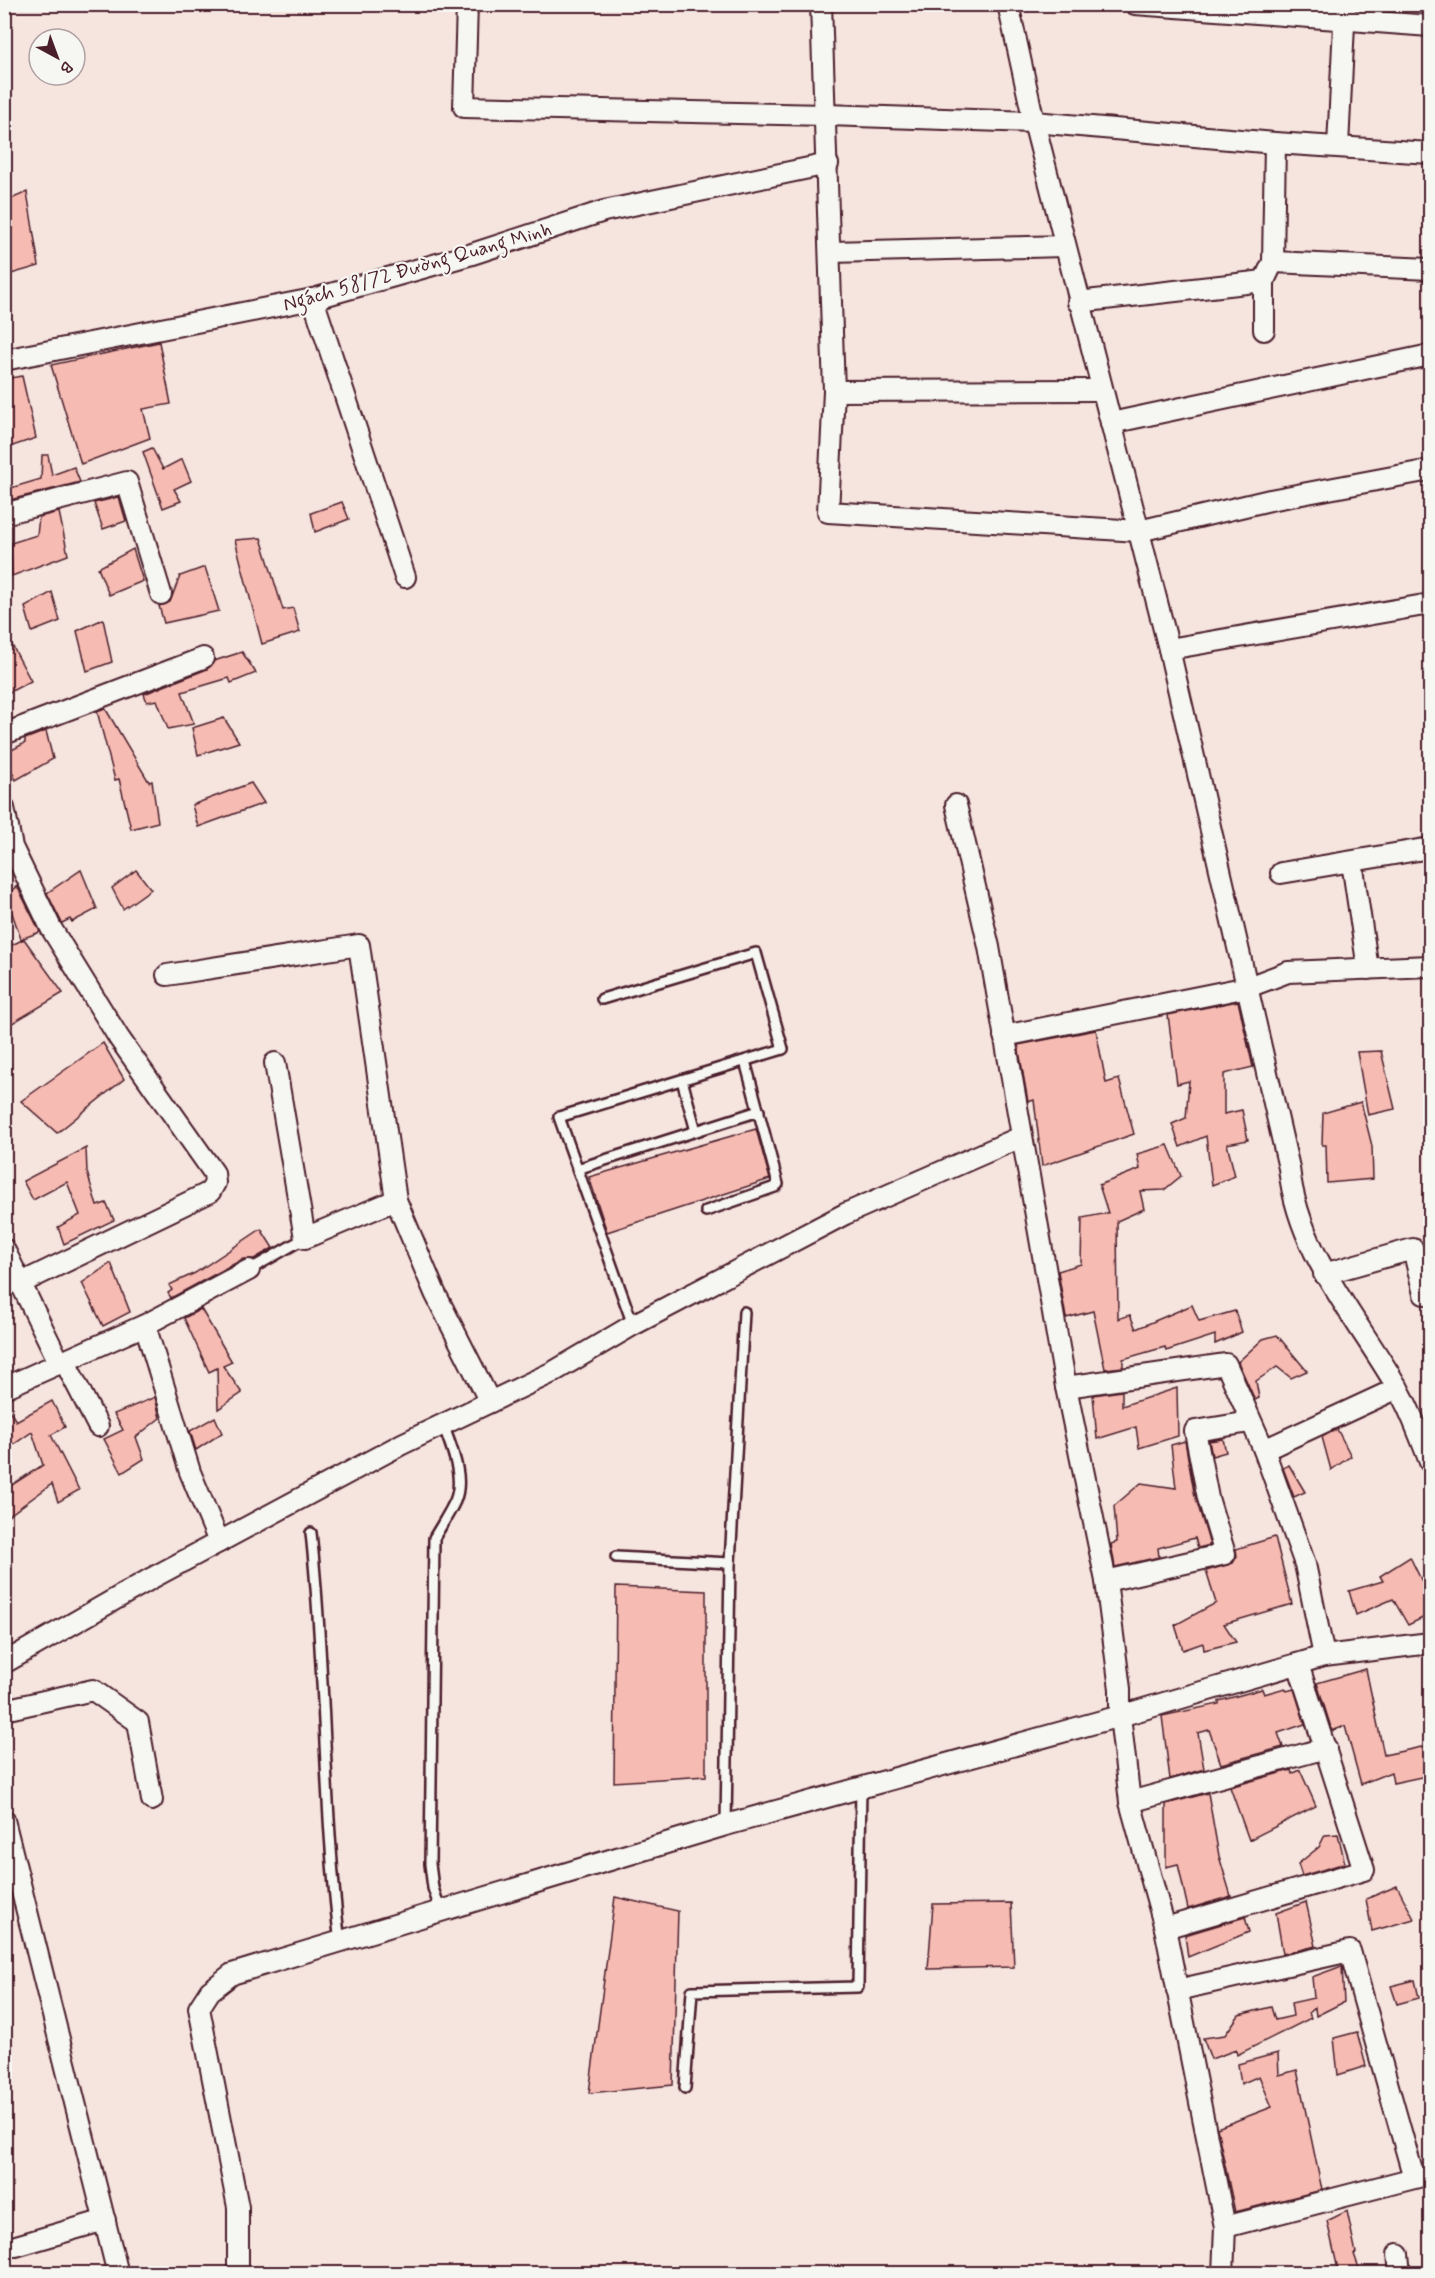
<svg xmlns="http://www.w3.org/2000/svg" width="1435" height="2278" font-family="Mynerve,sans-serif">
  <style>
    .building { fill: #f6bbb2; stroke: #4a1f2b; stroke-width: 1.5 }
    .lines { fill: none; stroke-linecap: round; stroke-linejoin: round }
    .lane-casing { stroke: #4a1f2b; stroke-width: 14 }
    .street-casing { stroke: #4a1f2b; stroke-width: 24 }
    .lane { stroke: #f6f6f2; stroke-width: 9 }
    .street { stroke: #f6f6f2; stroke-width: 20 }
    .labels { text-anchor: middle; stroke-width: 4.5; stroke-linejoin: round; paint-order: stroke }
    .street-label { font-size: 20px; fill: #4a1f2b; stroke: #f6f6f2 }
  </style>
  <rect width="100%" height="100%" fill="#f6e4df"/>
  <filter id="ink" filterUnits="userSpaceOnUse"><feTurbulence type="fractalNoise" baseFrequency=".0167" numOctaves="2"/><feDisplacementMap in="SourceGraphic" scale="12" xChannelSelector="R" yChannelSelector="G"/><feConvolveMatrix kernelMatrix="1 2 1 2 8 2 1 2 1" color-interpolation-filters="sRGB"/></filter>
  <g filter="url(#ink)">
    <!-- building -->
    <g class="building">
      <path d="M 27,192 L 39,266 L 4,276 L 4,202 Z"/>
      <path d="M 159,342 L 171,404 L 143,409 L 150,438 L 81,464 L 51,365 Z"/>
      <path d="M 22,376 L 36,438 L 4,449 L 4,379 Z"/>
      <path d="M 152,448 L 163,469 L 182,459 L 191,481 L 174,489 L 181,501 L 163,508 L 143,452 Z"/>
      <path d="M 42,455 L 48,455 L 52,475 L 74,467 L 80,482 L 6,501 L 4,490 L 41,479 Z"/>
      <path d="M 119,497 L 126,521 L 103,529 L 94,503 Z"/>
      <path d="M 342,502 L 349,519 L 315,532 L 311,513 Z"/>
      <path d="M 59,512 L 68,555 L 12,576 L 11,543 L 37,535 L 39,517 Z"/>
      <path d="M 261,538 L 283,610 L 293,608 L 300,632 L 262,644 L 235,540 Z"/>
      <path d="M 133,549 L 143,581 L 109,595 L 98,568 Z"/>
      <path d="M 205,567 L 219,611 L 164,623 L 159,606 L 170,602 L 180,576 Z"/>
      <path d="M 52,592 L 60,621 L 32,632 L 25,607 Z"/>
      <path d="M 103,619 L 112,662 L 87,671 L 77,631 Z"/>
      <path d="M 4,630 L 31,681 L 4,695 Z"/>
      <path d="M 242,652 L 256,673 L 231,683 L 229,678 L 182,692 L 194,724 L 168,729 L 157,700 L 147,702 L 144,694 L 207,669 L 214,661 Z"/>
      <path d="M 105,708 L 149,782 L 152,781 L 158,822 L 131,829 L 119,779 L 115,780 L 97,711 Z"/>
      <path d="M 224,718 L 239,742 L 198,755 L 192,728 Z"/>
      <path d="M 46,731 L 53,759 L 16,780 L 4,754 L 25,743 L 25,739 Z"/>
      <path d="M 251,783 L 264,803 L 198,827 L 192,805 Z"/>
      <path d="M 81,870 L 97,909 L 72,922 L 70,919 L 62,923 L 47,893 Z"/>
      <path d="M 136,870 L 151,889 L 123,909 L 112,888 Z"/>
      <path d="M 17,886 L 40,932 L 21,939 L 11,910 L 4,913 L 4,897 Z"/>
      <path d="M 24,939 L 63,993 L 4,1028 L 4,949 Z"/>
      <path d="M 1238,1001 L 1253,1067 L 1224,1074 L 1224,1114 L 1242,1110 L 1248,1140 L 1227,1144 L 1235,1176 L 1212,1185 L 1206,1136 L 1180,1147 L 1172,1124 L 1186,1118 L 1189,1081 L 1177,1084 L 1168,1015 Z"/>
      <path d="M 1096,1030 L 1106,1083 L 1119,1079 L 1134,1134 L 1042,1166 L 1034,1100 L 1028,1102 L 1018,1045 Z"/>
      <path d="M 103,1043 L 124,1079 L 57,1133 L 21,1101 Z"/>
      <path d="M 1381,1051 L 1395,1109 L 1368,1115 L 1357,1052 Z"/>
      <path d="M 1361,1102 L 1372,1146 L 1373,1179 L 1327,1183 L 1326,1145 L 1322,1145 L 1323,1113 Z"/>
      <path d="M 756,1129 L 770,1179 L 607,1232 L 589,1177 Z"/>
      <path d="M 1168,1145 L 1181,1176 L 1164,1190 L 1140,1191 L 1144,1209 L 1117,1221 L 1118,1319 L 1130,1315 L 1136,1329 L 1192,1305 L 1199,1321 L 1235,1311 L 1242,1332 L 1215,1344 L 1215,1335 L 1166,1351 L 1165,1347 L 1123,1359 L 1123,1367 L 1105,1369 L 1093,1311 L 1066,1318 L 1058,1271 L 1081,1264 L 1082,1218 L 1108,1213 L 1099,1185 L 1140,1169 L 1137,1154 Z"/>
      <path d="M 86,1148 L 87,1172 L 97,1206 L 106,1203 L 114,1220 L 64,1244 L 58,1227 L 80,1215 L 67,1182 L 33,1200 L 23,1181 Z"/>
      <path d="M 261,1229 L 273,1248 L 254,1259 L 243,1259 L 171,1298 L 168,1293 L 172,1290 L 169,1285 L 195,1273 Z"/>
      <path d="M 111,1263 L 130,1312 L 103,1326 L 82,1283 Z"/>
      <path d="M 201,1309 L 232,1362 L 223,1366 L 242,1393 L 218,1409 L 217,1368 L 209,1372 L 184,1318 Z"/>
      <path d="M 1277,1335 L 1307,1371 L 1291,1378 L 1277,1367 L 1256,1381 L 1259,1398 L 1255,1400 L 1238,1362 L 1263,1339 Z"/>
      <path d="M 1177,1388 L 1178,1436 L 1139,1448 L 1136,1427 L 1097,1439 L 1093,1395 L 1122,1391 L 1122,1406 Z"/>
      <path d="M 155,1397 L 160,1418 L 136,1437 L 144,1459 L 122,1473 L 104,1439 L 123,1430 L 114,1414 Z"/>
      <path d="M 52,1401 L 65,1427 L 51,1435 L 79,1490 L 58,1502 L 52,1484 L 4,1519 L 4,1490 L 43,1465 L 32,1432 L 4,1451 L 4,1402 L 16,1421 Z"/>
      <path d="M 215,1417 L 222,1433 L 196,1450 L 190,1431 Z"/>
      <path d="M 1337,1429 L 1351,1456 L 1331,1470 L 1322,1437 Z"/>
      <path d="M 1223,1439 L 1226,1452 L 1212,1456 L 1209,1441 Z"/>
      <path d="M 1185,1441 L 1194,1492 L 1210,1545 L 1198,1548 L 1195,1538 L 1158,1548 L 1159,1557 L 1115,1567 L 1111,1544 L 1117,1542 L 1114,1506 L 1141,1483 L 1176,1488 L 1171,1445 Z"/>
      <path d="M 1289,1465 L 1305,1492 L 1294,1497 L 1283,1468 Z"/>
      <path d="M 1275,1537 L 1292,1604 L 1224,1624 L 1236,1642 L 1204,1650 L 1203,1643 L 1183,1650 L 1175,1625 L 1216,1603 L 1206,1571 L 1233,1563 L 1237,1556 L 1236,1549 Z"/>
      <path d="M 1410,1557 L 1431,1600 L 1431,1614 L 1408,1625 L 1393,1599 L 1356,1615 L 1349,1591 L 1383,1581 L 1380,1576 Z"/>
      <path d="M 616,1587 L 706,1591 L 706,1776 L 614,1782 Z"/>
      <path d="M 1366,1669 L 1384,1755 L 1431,1745 L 1431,1775 L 1393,1783 L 1391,1772 L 1361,1784 L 1345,1726 L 1332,1731 L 1317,1683 Z"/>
      <path d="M 1285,1688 L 1287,1691 L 1294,1689 L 1305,1724 L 1278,1733 L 1283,1747 L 1221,1764 L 1209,1730 L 1198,1733 L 1204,1769 L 1170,1779 L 1162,1716 L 1219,1704 L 1219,1701 L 1262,1689 L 1264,1694 Z"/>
      <path d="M 1291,1770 L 1292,1774 L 1300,1770 L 1316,1806 L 1249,1840 L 1230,1787 Z"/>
      <path d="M 1208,1793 L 1219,1856 L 1231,1896 L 1188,1909 L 1178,1864 L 1166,1867 L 1166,1804 Z"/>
      <path d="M 1338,1834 L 1345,1863 L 1302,1876 L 1298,1864 L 1319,1847 L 1325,1835 Z"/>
      <path d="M 1397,1886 L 1414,1919 L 1372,1931 L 1366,1899 Z"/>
      <path d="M 615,1897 L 678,1911 L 673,2085 L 589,2093 Z"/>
      <path d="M 1306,1902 L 1316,1946 L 1283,1954 L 1276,1913 Z"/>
      <path d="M 1011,1903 L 1014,1967 L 928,1969 L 933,1904 Z"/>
      <path d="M 1245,1917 L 1249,1932 L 1188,1957 L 1185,1935 Z"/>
      <path d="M 1342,1966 L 1344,2002 L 1316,2016 L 1315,2008 L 1309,2013 L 1311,2018 L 1237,2055 L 1236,2050 L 1211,2059 L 1203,2038 L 1225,2035 L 1239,2015 L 1271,2007 L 1275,2020 L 1293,2016 L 1291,2003 L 1314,1998 L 1312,1977 Z"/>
      <path d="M 1415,1980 L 1419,1998 L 1397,2004 L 1391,1986 Z"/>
      <path d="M 1357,2032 L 1366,2066 L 1338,2075 L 1334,2038 Z"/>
      <path d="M 1278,2053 L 1279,2075 L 1297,2070 L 1322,2190 L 1235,2212 L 1217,2128 L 1272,2107 L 1259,2076 L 1241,2084 L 1238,2064 Z"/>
      <path d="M 1347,2211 L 1356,2253 L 1354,2254 L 1361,2274 L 1339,2274 L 1327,2221 Z"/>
    </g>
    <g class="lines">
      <!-- lane casing -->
      <g class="lane-casing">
        <g id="lane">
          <path d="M 602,999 L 756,953 L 783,1049 L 559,1117 L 633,1325"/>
          <path d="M 682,1080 L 696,1131"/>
          <path d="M 577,1169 L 759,1111"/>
          <path d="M 706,1211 L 775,1187 L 778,1184 L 745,1061"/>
          <path d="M 249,1270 L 305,1238"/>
          <path d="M 311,1533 C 326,1669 323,1807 340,1943"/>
          <path d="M 616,1557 L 730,1563"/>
          <path d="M 726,1825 L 730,1563 L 744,1312"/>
          <path d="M 441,1912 L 433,1888 L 430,1864 L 434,1538 C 441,1526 449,1514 455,1501 C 465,1477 451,1447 443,1424"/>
          <path d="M 685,2088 L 692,1991 L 858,1987 L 861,1786"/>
        </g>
      </g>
      <!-- street casing -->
      <g class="street-casing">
        <g id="street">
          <path d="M 467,4 L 464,107 L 827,115 L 1034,122 L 1008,4"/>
          <path d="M 821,4 L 834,391 L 828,512 L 1139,531 L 1270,500 L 1430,470"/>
          <path d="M 1135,4 L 1430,26"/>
          <path d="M 1338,146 L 1345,4"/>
          <path d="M 1430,153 L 1275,143 L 1034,122 L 1169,649 L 1289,1168 C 1298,1253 1356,1316 1397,1387 C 1411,1410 1420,1437 1430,1462"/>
          <path d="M 831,252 L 1064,246"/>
          <path d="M 1273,262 L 1430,269"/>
          <path d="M 313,299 L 405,577"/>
          <path d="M 1078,302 L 1264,281"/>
          <path d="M 1264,330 L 1264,281 L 1273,262 L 1275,143"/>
          <path d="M 4,360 L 313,299 L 469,255 L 604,211 L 828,164"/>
          <path d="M 834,391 L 1101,390"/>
          <path d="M 1111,423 L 1430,355"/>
          <path d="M 4,514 L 127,482 L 161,594"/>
          <path d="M 1169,649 L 1430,604"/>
          <path d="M 4,734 L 203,658"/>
          <path d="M 956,805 L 989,947 L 1066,1387 L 1106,1581 L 1120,1689 L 1120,1716 L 1130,1802 L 1165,1928 L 1225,2227 L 1223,2274"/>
          <path d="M 4,808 L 12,847 L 51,928 L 119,1038 L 214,1173 L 215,1183 L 210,1192 L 21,1283"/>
          <path d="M 1352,862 L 1368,969"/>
          <path d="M 1281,873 L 1430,848"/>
          <path d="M 167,975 L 359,945 L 396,1200 L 435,1293 L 490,1402"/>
          <path d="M 1004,1036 L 1248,987 L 1288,972 L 1430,966"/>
          <path d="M 275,1063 L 305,1238 L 396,1200"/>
          <path d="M 4,1249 L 60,1364"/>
          <path d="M 1324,1274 L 1413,1249 L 1424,1294 L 1430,1293"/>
          <path d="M 145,1325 L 190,1472 L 219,1542"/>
          <path d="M 65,1362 L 98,1426"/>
          <path d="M 1066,1387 L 1226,1364 L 1264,1450 L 1305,1564 L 1324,1656"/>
          <path d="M 4,1388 L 145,1325 L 249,1270"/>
          <path d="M 1264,1450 L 1398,1388"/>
          <path d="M 1106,1581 L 1225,1554 L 1208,1498 L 1195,1431 L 1250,1422"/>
          <path d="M 4,1663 L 152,1578 L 402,1444 L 553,1372 L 633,1325 L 845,1214 L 1021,1137"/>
          <path d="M 4,1710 L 93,1690 L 138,1722 L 152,1800"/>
          <path d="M 1130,1802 L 1326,1748"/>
          <path d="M 4,1820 L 118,2274"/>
          <path d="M 1165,1928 L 1364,1870 L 1298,1664"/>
          <path d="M 1177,1990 L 1350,1951 L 1414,2178"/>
          <path d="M 1225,2227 L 1430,2174"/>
          <path d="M 16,2246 L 105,2220"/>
          <path d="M 1398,2254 L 1400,2274"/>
          <path d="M 238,2274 L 238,2207 L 199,2008 L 210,1991 L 232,1974 L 726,1825 L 1120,1716 L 1324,1656 L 1430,1643"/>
        </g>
      </g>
      <!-- lane -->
      <use href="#lane" class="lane"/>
      <!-- street -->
      <use href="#street" class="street"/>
    </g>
  </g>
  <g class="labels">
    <!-- street labels -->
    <g class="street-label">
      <text transform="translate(417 266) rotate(-16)" y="7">Ngách 58/72 Đường Quang Minh</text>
    </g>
  </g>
  <!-- margin -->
  <rect width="1435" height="2278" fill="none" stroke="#f6f6f2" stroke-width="24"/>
  <rect x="12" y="12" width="1411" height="2254" fill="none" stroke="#4a1f2b" stroke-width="2" filter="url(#ink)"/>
  <!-- north arrow -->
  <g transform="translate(57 57) rotate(139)"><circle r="28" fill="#f6f6f2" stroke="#b1a0a2" stroke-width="1.5"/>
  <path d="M0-4.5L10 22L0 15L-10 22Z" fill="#4a1f2b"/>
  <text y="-9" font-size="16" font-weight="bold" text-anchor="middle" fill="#4a1f2b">B</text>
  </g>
</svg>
